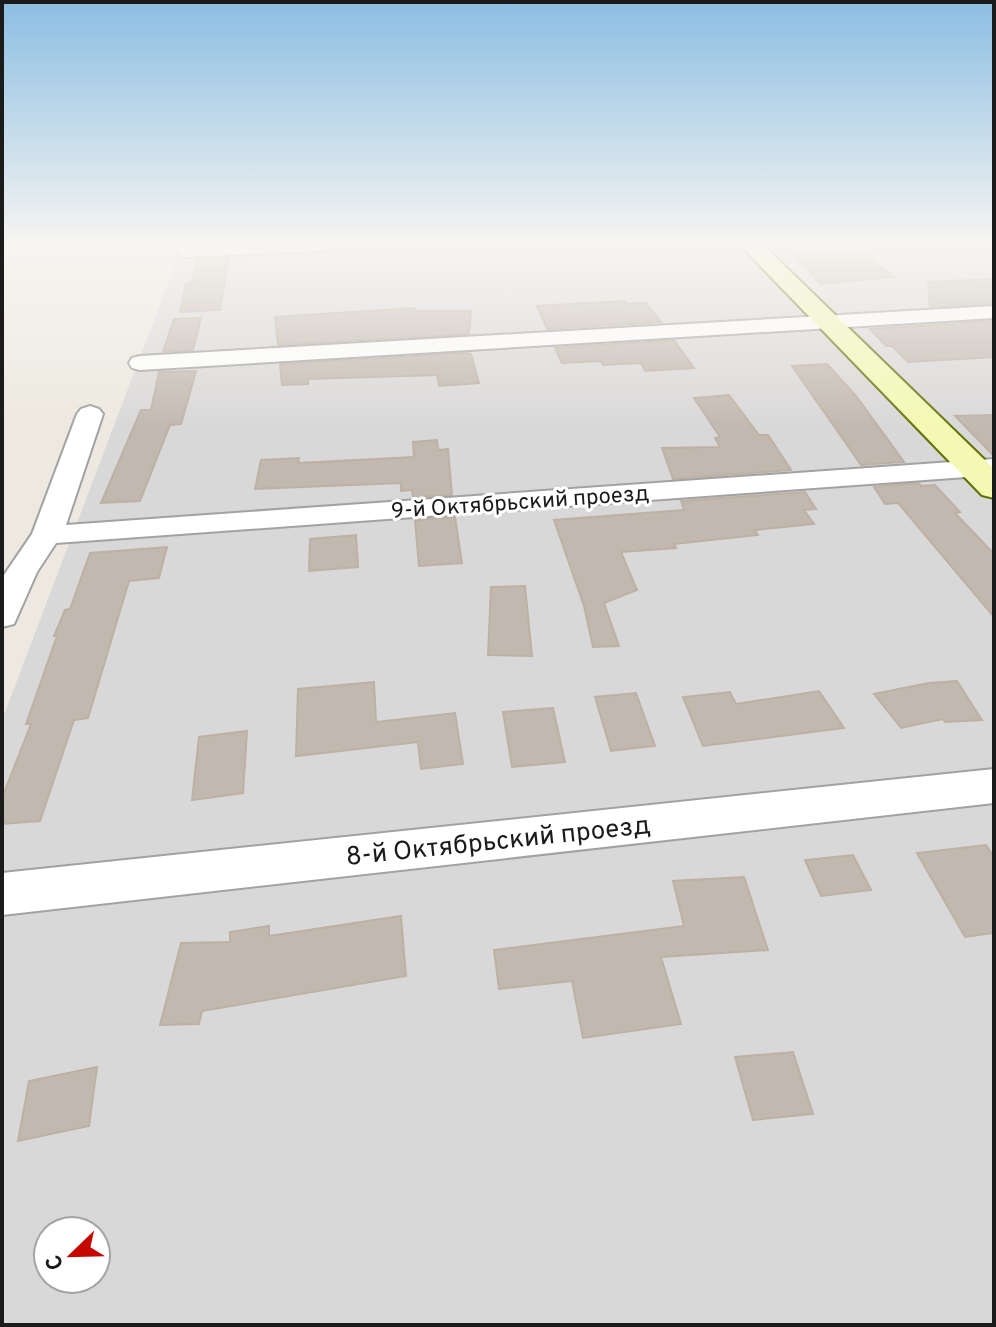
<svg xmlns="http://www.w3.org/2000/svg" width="996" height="1327" font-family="Overpass,sans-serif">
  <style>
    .residential { fill: #d9d8d8; fill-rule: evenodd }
    .building { fill: #c1b8b0; stroke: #beb0a3; stroke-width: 2 }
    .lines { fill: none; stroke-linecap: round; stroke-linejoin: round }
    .street-casing { stroke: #a2a2a2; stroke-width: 4 }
    .secondary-casing { stroke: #616f05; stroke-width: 4 }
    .street { fill: #fff; fill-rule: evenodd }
    .secondary { fill: #f3f9b2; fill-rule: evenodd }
    .labels { text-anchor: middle; stroke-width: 6; stroke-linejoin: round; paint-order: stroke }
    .street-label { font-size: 22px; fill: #1b1b1b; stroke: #fff }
    .near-street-label { font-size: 26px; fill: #1b1b1b; stroke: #fff }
  </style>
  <rect width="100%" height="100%" fill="#ede9e0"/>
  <!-- residential -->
  <path class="residential" d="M 183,244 L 994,244 L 994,1325 L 2,1325 L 2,720 ZM 48,1231 L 96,1231 L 96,1279 L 48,1279 Z"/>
  <!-- building -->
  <g class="building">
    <path d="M 783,244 L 853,244 L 894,277 L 821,284 Z"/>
    <path d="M 229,258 L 220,310 L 180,312 L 186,284 L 191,284 L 197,260 Z"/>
    <path d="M 994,279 L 994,303 L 930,307 L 928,282 Z"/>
    <path d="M 625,301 L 627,304 L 646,303 L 661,322 L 547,329 L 537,306 Z"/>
    <path d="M 415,308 L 416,311 L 471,311 L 469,334 L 278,345 L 275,317 Z"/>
    <path d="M 201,318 L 193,350 L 163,352 L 174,319 Z"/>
    <path d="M 994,321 L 994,357 L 908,362 L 892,346 L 886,346 L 870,329 Z"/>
    <path d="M 674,340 L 694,368 L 645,371 L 641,363 L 603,365 L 601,361 L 562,363 L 555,348 Z"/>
    <path d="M 467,353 L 471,354 L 479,383 L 439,386 L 437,375 L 308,379 L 308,384 L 282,385 L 280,364 Z"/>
    <path d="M 827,364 L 856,396 L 904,462 L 861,465 L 792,366 Z"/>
    <path d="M 196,371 L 181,424 L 170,425 L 140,501 L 101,503 L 141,410 L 151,410 L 159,372 Z"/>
    <path d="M 729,395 L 759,435 L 768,435 L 791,470 L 673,479 L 662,448 L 720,447 L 715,438 L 720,437 L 694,398 Z"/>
    <path d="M 994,415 L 994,456 L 955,416 Z"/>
    <path d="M 437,440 L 438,450 L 448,449 L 452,495 L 413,497 L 412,490 L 401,491 L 401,483 L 255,489 L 261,460 L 299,458 L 298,463 L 414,457 L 413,442 Z"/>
    <path d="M 919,483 L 921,486 L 935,485 L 960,512 L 955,513 L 994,554 L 994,617 L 898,503 L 885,504 L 874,487 Z"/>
    <path d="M 805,492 L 816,509 L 804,510 L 814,524 L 755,530 L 758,535 L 674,544 L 676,548 L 621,552 L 637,590 L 604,603 L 619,646 L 593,647 L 584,606 L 554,520 L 684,510 L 681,501 Z"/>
    <path d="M 455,517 L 462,563 L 419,566 L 415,520 Z"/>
    <path d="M 356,535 L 358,567 L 309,571 L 310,539 Z"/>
    <path d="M 167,547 L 159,578 L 129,581 L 88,718 L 74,720 L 40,821 L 2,824 L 2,798 L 31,724 L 26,724 L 57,636 L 54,636 L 65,610 L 70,609 L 90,553 Z"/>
    <path d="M 525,586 L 532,656 L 488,655 L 491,587 Z"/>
    <path d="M 957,681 L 982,720 L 945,722 L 943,719 L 901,728 L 874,694 L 929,683 Z"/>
    <path d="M 374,682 L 376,722 L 455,713 L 463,764 L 421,769 L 418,742 L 296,756 L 298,689 Z"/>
    <path d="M 819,691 L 844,728 L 703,746 L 683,697 L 730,692 L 736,704 Z"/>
    <path d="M 636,693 L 655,746 L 611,751 L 595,697 Z"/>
    <path d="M 553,708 L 565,762 L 512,767 L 503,712 Z"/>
    <path d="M 247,731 L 243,793 L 192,800 L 199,737 Z"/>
    <path d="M 986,845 L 994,857 L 994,933 L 965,937 L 917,853 Z"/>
    <path d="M 853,855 L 871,890 L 821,896 L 805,860 Z"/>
    <path d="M 744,877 L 768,950 L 661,957 L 681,1024 L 583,1038 L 572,981 L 499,989 L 494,950 L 684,926 L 673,881 Z"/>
    <path d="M 401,916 L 406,976 L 202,1011 L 199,1024 L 160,1025 L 181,943 L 230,942 L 230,932 L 269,926 L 269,936 Z"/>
    <path d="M 793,1052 L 813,1114 L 753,1120 L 735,1057 Z"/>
    <path d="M 97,1067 L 89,1126 L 18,1141 L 29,1081 Z"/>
  </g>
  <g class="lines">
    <!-- street casing -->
    <g class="street-casing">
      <g id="street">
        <path d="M 172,244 L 193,246 L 366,244 L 357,249 L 188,257 L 182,256 Z"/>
        <path d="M 994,306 L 994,318 L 140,370 L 132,368 L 129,363 L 132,358 L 140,356 Z"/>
        <path d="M 90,406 L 99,409 L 103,414 L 66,525 L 994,459 L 994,475 L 56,543 L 37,572 L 14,624 L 2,627 L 2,578 L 32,534 L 77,414 L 81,409 Z"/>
        <path d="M 994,769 L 994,803 L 2,915 L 2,873 Z"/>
      </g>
    </g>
    <!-- secondary casing -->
    <g class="secondary-casing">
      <path id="secondary" d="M 739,244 L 762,244 L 994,469 L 994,498 L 982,495 Z"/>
    </g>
    <!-- street -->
    <use href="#street" class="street"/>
    <!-- secondary -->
    <use href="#secondary" class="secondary"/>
  </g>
  <!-- sky -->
  <linearGradient id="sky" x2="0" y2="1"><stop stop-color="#8bbee3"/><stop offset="0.57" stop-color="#f7f5f1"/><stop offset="1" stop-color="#f7f5f1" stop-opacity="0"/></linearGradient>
  <rect width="996" height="430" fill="url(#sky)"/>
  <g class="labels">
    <!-- street labels -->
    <g class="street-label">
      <text transform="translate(520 501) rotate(-4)" y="8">9-й Октябрьский проезд</text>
    </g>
    <!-- near-street labels -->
    <g class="near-street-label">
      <text transform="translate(498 840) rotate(-6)" y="9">8-й Октябрьский проезд</text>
    </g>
  </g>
  <!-- border -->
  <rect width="996" height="1327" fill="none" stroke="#1b1b1b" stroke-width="8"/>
  <!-- north arrow -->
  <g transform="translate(72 1255) rotate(247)"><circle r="38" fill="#ffffff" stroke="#a4a4a4" stroke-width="2"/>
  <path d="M0-6L14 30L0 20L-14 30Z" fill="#c60601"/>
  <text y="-12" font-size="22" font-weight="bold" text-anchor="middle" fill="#1b1b1b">С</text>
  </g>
</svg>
